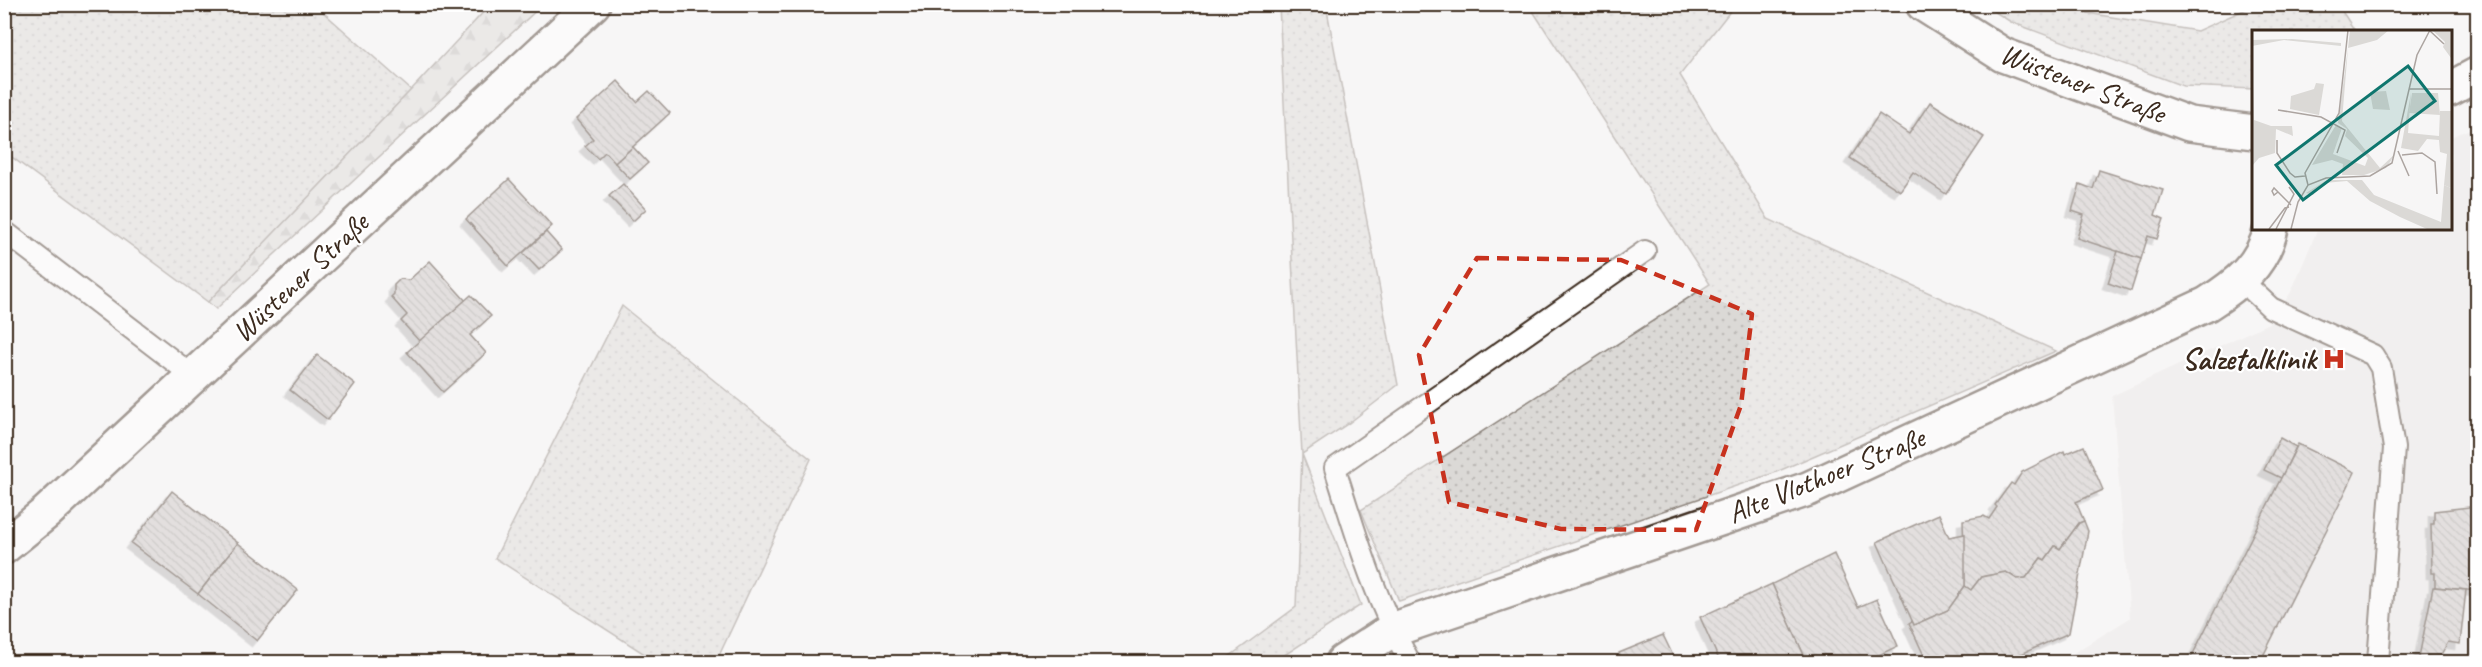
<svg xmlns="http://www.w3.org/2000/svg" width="2482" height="667" font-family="Caveat,sans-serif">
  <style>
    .built { fill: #e9e7e6 }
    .grass { fill: url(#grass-dots); stroke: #8b827a; stroke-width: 1.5 }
    .forest { fill: url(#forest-firs); stroke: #8b827a; stroke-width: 1.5 }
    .building { fill: url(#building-back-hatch); stroke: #3b2a1e; stroke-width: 1.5; filter: url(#shadow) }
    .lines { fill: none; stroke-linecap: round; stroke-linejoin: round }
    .service-casing { stroke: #3b2a1e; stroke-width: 24 }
    .minor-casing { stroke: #3b2a1e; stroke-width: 38 }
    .secondary-casing { stroke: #3b2a1e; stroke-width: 38 }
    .service { stroke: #fff; stroke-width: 20 }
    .minor { stroke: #fff; stroke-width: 33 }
    .secondary { stroke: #fff; stroke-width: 33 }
    .marked { fill: none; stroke: #c8321e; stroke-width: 4.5; stroke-dasharray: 12 8; stroke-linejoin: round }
    .labels { text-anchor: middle; stroke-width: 4.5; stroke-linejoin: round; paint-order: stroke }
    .street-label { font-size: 30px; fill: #3b2a1e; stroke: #fff }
    .poi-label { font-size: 30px; font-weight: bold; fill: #3b2a1e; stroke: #fff; text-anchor: end }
    .inset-road { fill: none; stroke: #aca4a0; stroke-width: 1.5 }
    .view { fill: #0f766e; fill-opacity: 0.15; stroke: #0f766e; stroke-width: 3 }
    .inset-edge { fill: none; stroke: #3b2a1e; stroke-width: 3 }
  </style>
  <defs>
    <pattern id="grass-dots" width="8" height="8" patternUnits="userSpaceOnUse" patternTransform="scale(1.5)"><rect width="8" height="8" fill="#dbd9d6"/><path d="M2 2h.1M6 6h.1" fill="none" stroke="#bdbab7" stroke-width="1.8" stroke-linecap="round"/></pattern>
    <pattern id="forest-firs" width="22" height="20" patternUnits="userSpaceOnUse" patternTransform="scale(1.5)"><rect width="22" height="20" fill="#dbd9d6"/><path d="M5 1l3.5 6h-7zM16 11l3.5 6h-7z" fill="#bdbab7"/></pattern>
    <pattern id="building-back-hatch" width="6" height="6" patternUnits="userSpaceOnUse" patternTransform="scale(1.5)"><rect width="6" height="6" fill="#c9c3c1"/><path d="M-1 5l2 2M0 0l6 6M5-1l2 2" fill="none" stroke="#a49f9c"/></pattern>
    <filter id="shadow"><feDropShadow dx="-5.5" dy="5.5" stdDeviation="0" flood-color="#0004"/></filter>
  </defs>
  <rect width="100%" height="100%" fill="#f7f6f6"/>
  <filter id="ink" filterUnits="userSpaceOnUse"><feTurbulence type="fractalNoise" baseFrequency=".0167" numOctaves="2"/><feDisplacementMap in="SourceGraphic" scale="12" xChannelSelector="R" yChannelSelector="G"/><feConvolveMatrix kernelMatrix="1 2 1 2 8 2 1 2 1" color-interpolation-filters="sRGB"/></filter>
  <g filter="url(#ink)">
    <!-- built -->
    <path class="built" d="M 2477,126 L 2477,662 L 2059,662 L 2130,618 L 2112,396 L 2271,322 L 2291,292 L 2318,228 L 2450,228 L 2451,137 Z"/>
    <!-- grass -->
    <g class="grass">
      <path d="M 5,5 L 315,5 L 411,90 L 208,302 L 5,152 Z"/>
      <path d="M 1279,5 L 1326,5 L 1398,385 L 1349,423 L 1302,454 L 1361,605 L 1274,662 L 1222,662 L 1296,607 L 1302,454 Z"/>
      <path d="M 1529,5 L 1735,5 L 1680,75 L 1768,219 L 2056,351 L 1774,473 L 1399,601 L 1361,510 L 1710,284 Z"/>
      <path d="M 1984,5 L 2062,5 L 2075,11 L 2197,31 L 2255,5 L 2338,5 L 2355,31 L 2254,32 L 2254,89 L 2183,86 L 2011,22 Z"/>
      <path d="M 622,306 L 811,459 L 716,662 L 657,662 L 495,558 Z"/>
    </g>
    <!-- forest -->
    <path class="forest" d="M 490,5 L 542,5 L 216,309 L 208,302 L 411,90 Z"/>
    <!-- building -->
    <g class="building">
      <path d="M 618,81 L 637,102 L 649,91 L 670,113 L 615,163 L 605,152 L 598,159 L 585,146 L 593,139 L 576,119 Z"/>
      <path d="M 1930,102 L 1984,137 L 1946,194 L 1913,172 L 1900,191 L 1850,158 L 1879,114 L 1909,134 Z"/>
      <path d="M 633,147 L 648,163 L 630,179 L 615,163 Z"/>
      <path d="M 2099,170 L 2163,190 L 2155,215 L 2164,219 L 2157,239 L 2148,236 L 2141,259 L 2077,238 L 2084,215 L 2072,211 L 2080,184 L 2093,189 Z"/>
      <path d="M 509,179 L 552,226 L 508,266 L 466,219 Z"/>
      <path d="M 623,184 L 646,209 L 633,221 L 609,196 Z"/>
      <path d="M 546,232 L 562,250 L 539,270 L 523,253 Z"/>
      <path d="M 2118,251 L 2141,259 L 2131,291 L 2108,283 Z"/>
      <path d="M 430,261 L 466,301 L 420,342 L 401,321 L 407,315 L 391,297 L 394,294 L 394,285 L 400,279 L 409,280 Z"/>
      <path d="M 471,295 L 491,316 L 470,335 L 486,353 L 443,392 L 407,352 Z"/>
      <path d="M 317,355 L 355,384 L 328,420 L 290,390 Z"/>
      <path d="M 2280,438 L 2296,447 L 2281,478 L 2264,470 Z"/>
      <path d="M 2298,444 L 2355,472 L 2340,503 L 2260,662 L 2189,662 Z"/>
      <path d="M 2084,446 L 2103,490 L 2076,502 L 2084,521 L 2079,523 L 2060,549 L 2055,546 L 2045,560 L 2041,558 L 2026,578 L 2017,579 L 2006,572 L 1981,577 L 1971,590 L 1965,586 L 1963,520 L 1984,516 L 1989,519 L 1997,507 L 1995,505 L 2011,483 L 2014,485 L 2022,472 L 2064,451 L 2065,454 Z"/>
      <path d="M 172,491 L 238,543 L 198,594 L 131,543 Z"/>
      <path d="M 2478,506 L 2478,591 L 2435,587 L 2435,573 L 2432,573 L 2431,524 L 2434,524 L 2434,511 Z"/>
      <path d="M 1939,514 L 1949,537 L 1965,534 L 1965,586 L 1948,610 L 1914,625 L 1877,542 Z"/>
      <path d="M 2084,521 L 2088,531 L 2069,633 L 2003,662 L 1927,662 L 1909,623 L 1912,621 L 1914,625 L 1948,610 L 1965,586 L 1971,590 L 1981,577 L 2006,572 L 2017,579 L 2026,578 L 2041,558 L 2045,560 L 2055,546 L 2060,549 L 2079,523 Z"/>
      <path d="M 238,543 L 298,590 L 257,641 L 198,594 Z"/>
      <path d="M 1834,554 L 1858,607 L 1877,599 L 1898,646 L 1864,662 L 1807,662 L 1772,584 Z"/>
      <path d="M 1772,584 L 1807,662 L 1720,662 L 1700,617 Z"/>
      <path d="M 2433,587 L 2466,590 L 2460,644 L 2448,642 L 2437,662 L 2418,662 Z"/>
      <path d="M 1663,635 L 1676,662 L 1623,662 L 1619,653 Z"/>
    </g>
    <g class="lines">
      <!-- service casing -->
      <g class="service-casing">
        <g id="service">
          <path d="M 4,231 L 193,376"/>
          <path d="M 2241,280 L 2271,308 L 2373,355 L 2381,368 L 2394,448 L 2378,662"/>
          <path d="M 1410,662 C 1375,601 1356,535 1335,468 L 1645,251"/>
        </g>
      </g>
      <!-- minor casing -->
      <g class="minor-casing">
        <path id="minor" d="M 1343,662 L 1392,630 L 1808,489 L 2207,304 C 2237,285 2263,265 2271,228"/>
      </g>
      <!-- secondary casing -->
      <g class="secondary-casing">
        <g id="secondary">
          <path d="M 1923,4 L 2003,55 L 2189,124 L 2254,132"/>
          <path d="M 2450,89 L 2478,74"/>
          <path d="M 4,547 L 47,512 L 593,4"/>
        </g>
      </g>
      <!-- service -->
      <use href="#service" class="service"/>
      <!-- minor -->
      <use href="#minor" class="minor"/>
      <!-- secondary -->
      <use href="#secondary" class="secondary"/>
    </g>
  </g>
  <!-- marked area -->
  <path d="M0 0H2482V667H0ZM 1477,258 L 1621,260 L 1752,314 L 1741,405 L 1696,530 L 1561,529 L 1449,502 L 1419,355 Z" fill="#f7f6f6" fill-opacity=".55" fill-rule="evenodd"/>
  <path class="marked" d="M 1477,258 L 1621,260 L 1752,314 L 1741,405 L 1696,530 L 1561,529 L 1449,502 L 1419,355 Z"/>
  <!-- icons -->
  <defs>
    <g id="hospital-bare" transform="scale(1.8)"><path d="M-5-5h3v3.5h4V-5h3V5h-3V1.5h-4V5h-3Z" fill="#c8321e" stroke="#fff" stroke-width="2.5" paint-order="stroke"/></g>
  </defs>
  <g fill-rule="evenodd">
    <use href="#hospital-bare" x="2334" y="359"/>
  </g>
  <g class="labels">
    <!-- street labels -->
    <g class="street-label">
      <text transform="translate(2083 83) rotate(21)" y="10">Wüstener Straße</text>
      <text transform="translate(300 277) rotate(-43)" y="10">Wüstener Straße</text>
      <text transform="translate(1826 475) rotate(-22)" y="10">Alte Vlothoer Straße</text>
    </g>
    <!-- poi labels -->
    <g class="poi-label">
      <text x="2316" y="369">Salzetalklinik</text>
    </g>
  </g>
  <!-- overview -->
  <g transform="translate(2252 30)">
    <rect width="200" height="200" fill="#f7f6f6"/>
    <path d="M 96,18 L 90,91 L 128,138 L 144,123 L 134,138 L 112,145 L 90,145 L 91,134 L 80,130 L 60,135 L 84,95 L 90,98 L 81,124 L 113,136 L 116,128 L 93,106 L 95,99 L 86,93 ZM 64,53 L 72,54 L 67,85 L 38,79 L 39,66 L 62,59 ZM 134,61 L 138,80 L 121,79 L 118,62 ZM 160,63 L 186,63 L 188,85 L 157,83 ZM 75,150 L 110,150 L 122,165 L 189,192 L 192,155 L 199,158 L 199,199 L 175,199 L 148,187 L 118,171 L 95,151 L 72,153 L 61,165 L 54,163 Z" fill="#dbd9d6"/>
    <path d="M 98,0 L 137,0 L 125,10 L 96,18 ZM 180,0 L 199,0 L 199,28 L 191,17 L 193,12 ZM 40,9 L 89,13 L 89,16 L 32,10 L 0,16 L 0,10 ZM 159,63 L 156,103 L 187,106 L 188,81 L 199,81 L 199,158 L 192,155 L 195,124 L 188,122 L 187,110 L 175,109 L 166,121 L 149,118 Z" fill="#dbd9d6"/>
    <path d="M 0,18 L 2,90 L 19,96 L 40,96 L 41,106 L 24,99 L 23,123 L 7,128 L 0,136 Z" fill="#dbd9d6"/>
    <path class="inset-road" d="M 178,1 L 192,14M 157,59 L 200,59M 26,80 L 69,87 L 93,100 L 85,123M 25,110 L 25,123 L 38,143 L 43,147 L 53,146M 146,121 L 157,146M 150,125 L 170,123 L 183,132 L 185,164M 56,155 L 53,143 L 87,83 L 96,0M 26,162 L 22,165 L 20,161 L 22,158 L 39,175M 17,199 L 33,178 L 37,177M 24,199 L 42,164 L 37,157M 39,199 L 46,172 L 56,155 L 74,148 L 118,146 L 140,133 L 165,25 L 178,0"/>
    <path class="view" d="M 156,36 L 183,71 L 51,170 L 24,135 Z"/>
    <rect width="200" height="200" class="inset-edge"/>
  </g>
  <!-- margin -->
  <rect width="2482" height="667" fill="none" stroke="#fff" stroke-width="24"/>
  <rect x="12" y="12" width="2458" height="643" fill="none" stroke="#3b2a1e" stroke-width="2" filter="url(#ink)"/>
</svg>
